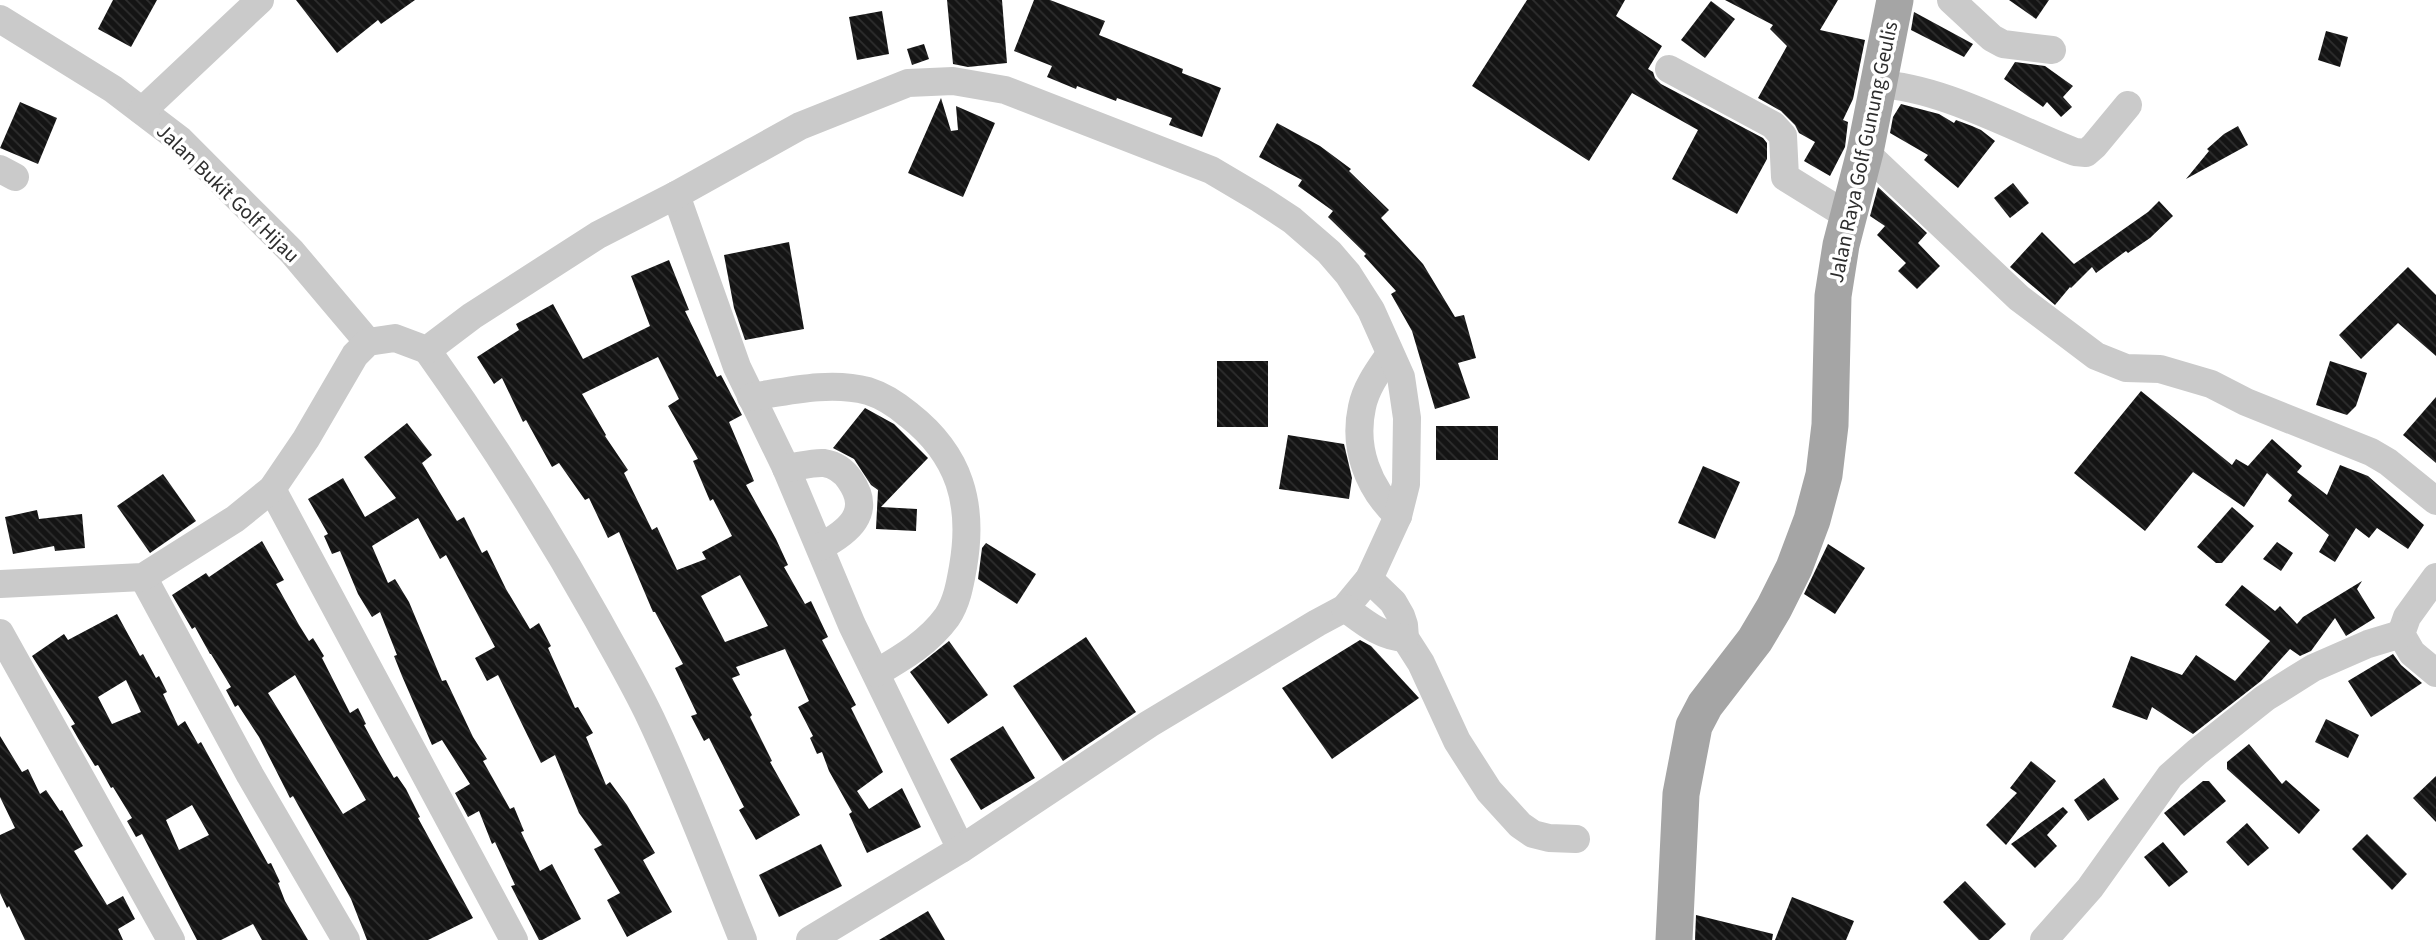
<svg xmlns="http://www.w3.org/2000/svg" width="2436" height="940" font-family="'Source Sans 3',sans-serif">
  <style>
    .building { fill: url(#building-back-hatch); fill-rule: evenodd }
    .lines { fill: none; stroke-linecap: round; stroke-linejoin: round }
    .minor { stroke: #cacaca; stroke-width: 28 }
    .major { stroke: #a5a5a5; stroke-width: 37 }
    .labels { text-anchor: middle; stroke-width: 7; stroke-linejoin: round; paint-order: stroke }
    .street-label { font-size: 21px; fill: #2d2d2d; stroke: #fff }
  </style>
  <defs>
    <pattern id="building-back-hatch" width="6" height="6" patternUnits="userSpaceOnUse" patternTransform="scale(1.75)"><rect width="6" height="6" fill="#141414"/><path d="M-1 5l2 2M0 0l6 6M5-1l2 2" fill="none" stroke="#2e2e2e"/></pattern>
  </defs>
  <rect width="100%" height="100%" fill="#fff"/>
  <!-- building -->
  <g class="building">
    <path d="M 113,0 L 157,0 L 131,47 L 98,29 Z"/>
    <path d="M 296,0 L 415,0 L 381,24 L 378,20 L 337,53 Z"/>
    <path d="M 947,0 L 1002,0 L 1007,63 L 968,67 L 953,64 Z"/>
    <path d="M 1034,0 L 1050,0 L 1105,21 L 1099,35 L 1183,69 L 1182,73 L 1221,88 L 1202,137 L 1169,125 L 1172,118 L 1117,98 L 1116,101 L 1077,86 L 1076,89 L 1047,77 L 1052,66 L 1014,51 Z"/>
    <path d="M 1527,0 L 1625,0 L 1616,16 L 1662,46 L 1648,69 L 1653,72 L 1655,78 L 1661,84 L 1763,138 L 1767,143 L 1767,159 L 1737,214 L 1672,179 L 1698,130 L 1632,93 L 1589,161 L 1472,86 Z"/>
    <path d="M 1725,0 L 1838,0 L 1820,30 L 1865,40 L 1853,99 L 1843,120 L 1848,122 L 1845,147 L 1830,176 L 1804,161 L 1815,142 L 1799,133 L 1795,125 L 1781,111 L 1758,98 L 1787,46 L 1770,29 L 1773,25 Z"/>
    <path d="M 2009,0 L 2049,0 L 2036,19 Z"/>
    <path d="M 1711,1 L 1735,19 L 1705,58 L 1681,40 Z"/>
    <path d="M 882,11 L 889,54 L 857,60 L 849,17 Z"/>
    <path d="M 1914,12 L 1973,44 L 1964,57 L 1911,30 Z"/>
    <path d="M 2326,31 L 2348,37 L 2340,67 L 2318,60 Z"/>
    <path d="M 924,44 L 929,59 L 912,65 L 907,49 Z"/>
    <path d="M 2015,62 L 2045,66 L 2073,86 L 2063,97 L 2072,107 L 2061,117 L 2047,102 L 2043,107 L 2004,79 Z"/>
    <path d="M 941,98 L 951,131 L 958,130 L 956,106 L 995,123 L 963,197 L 908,173 Z"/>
    <path d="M 20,102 L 57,118 L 38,164 L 0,148 Z"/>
    <path d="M 1901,104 L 1939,114 L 1954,123 L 1956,120 L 1972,126 L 1981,130 L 1995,141 L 1958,188 L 1924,160 L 1928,155 L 1890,133 L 1893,117 Z"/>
    <path d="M 1277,123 L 1320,146 L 1351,169 L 1349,171 L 1389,210 L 1381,218 L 1423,264 L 1455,317 L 1464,315 L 1476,358 L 1458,363 L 1470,398 L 1435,409 L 1412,331 L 1391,294 L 1396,291 L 1364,256 L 1366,254 L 1328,217 L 1333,211 L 1298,186 L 1302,180 L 1259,157 Z"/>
    <path d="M 2238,126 L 2248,145 L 2186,179 L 2209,151 L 2207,149 L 2224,134 Z"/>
    <path d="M 2013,183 L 2029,203 L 2010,218 L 1994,198 Z"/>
    <path d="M 1878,187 L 1927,233 L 1918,243 L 1940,266 L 1917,289 L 1898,271 L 1906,263 L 1877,235 L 1885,226 L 1870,216 Z"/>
    <path d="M 2159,201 L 2173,216 L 2150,238 L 2128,253 L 2126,251 L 2096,273 L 2092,267 L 2071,288 L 2070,287 L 2055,305 L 2010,267 L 2042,232 L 2074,264 L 2148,212 Z"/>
    <path d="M 789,242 L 804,329 L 745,340 L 734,308 L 724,255 Z"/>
    <path d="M 669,260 L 689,310 L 685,311 L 717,377 L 721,375 L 742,415 L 729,422 L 754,481 L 746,485 L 776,539 L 788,565 L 784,567 L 805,604 L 811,601 L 828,637 L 822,640 L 856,705 L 851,708 L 883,772 L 857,791 L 869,809 L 902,788 L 921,827 L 867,853 L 849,814 L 852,812 L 829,771 L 822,752 L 817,754 L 810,738 L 813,736 L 798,707 L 809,701 L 785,649 L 736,667 L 740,675 L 732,678 L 752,715 L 750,717 L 772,761 L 770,762 L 800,815 L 756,840 L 739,810 L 744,807 L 709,738 L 704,741 L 691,716 L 697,714 L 675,668 L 683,664 L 655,612 L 653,612 L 619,532 L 608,538 L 589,498 L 585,500 L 559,463 L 552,467 L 526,420 L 523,422 L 502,378 L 494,384 L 477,357 L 519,330 L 516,324 L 553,304 L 583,359 L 650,326 L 631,276 ZM 658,357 L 679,399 L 668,406 L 698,459 L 693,461 L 710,501 L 713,499 L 732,536 L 702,552 L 706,559 L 677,570 L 657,527 L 652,530 L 624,473 L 628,470 L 605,436 L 606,435 L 582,394 ZM 740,575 L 768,626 L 725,642 L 701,596 Z"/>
    <path d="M 2408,267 L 2436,295 L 2436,356 L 2398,323 L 2361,359 L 2339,335 Z"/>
    <rect x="1217" y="361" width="51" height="66"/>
    <path d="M 2330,361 L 2367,373 L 2356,406 L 2347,415 L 2316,405 Z"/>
    <path d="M 2141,391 L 2232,465 L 2236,459 L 2248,466 L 2272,439 L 2302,466 L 2297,472 L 2327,495 L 2340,465 L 2368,476 L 2424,525 L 2408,549 L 2377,528 L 2369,538 L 2356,528 L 2335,562 L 2319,552 L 2329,535 L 2288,501 L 2292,495 L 2267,473 L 2244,507 L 2193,472 L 2145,531 L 2074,473 Z"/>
    <path d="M 2436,397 L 2436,463 L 2403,435 Z"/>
    <path d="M 865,408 L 894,424 L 928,458 L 881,507 L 917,509 L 916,531 L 876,529 L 878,490 L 871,485 L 854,459 L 833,448 Z"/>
    <path d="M 407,423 L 432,455 L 422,463 L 457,521 L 464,517 L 482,553 L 487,550 L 506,589 L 530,629 L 539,623 L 551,646 L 548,648 L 575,708 L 578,707 L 593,733 L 586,737 L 606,785 L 610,782 L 627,805 L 655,853 L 643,860 L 672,912 L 627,937 L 607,900 L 620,893 L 594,849 L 602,845 L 579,813 L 555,755 L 541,763 L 498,675 L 487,681 L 475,658 L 495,647 L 446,555 L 440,559 L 418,518 L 372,546 L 388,583 L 395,579 L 409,602 L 442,681 L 446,680 L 473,737 L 487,759 L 483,761 L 510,809 L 514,807 L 524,831 L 521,832 L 540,871 L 552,864 L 581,919 L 542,940 L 539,940 L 511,886 L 515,885 L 495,842 L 492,844 L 479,811 L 468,817 L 455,793 L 470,784 L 442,740 L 432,745 L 402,676 L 394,656 L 397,655 L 380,612 L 372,617 L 358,594 L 340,551 L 332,554 L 324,536 L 328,534 L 308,499 L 343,478 L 365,517 L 396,498 L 364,457 Z"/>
    <rect x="1436" y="426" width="62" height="34"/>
    <path d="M 1288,435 L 1344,444 L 1352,478 L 1349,499 L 1279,489 Z"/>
    <path d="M 1703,466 L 1740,482 L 1715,539 L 1678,523 Z"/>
    <path d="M 163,474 L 196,521 L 150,553 L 117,506 Z"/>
    <path d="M 2232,507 L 2254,526 L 2222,563 L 2216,563 L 2197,547 Z"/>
    <path d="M 37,510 L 39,519 L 82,514 L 85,548 L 55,551 L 54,546 L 13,554 L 5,517 Z"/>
    <path d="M 262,541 L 284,580 L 276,584 L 299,625 L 309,641 L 313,638 L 324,656 L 322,658 L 350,713 L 358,708 L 366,724 L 364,725 L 381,756 L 394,778 L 397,776 L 406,789 L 420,817 L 418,818 L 473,918 L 428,940 L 367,940 L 351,899 L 311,828 L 293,796 L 290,798 L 259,737 L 238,705 L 235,707 L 226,690 L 231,687 L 211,654 L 210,654 L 195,627 L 192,629 L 172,595 L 206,573 L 209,577 ZM 295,675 L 366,800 L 343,814 L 268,693 Z"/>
    <path d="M 2277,542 L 2293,553 L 2281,571 L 2263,559 Z"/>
    <path d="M 986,543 L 1036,574 L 1017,604 L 978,579 L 982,548 Z"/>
    <path d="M 1828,544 L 1865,568 L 1835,614 L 1804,594 Z"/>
    <path d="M 2362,581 L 2357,589 L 2375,618 L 2346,636 L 2335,618 L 2311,651 L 2300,656 L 2290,649 L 2261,681 L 2193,734 L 2152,707 L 2147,720 L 2112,707 L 2131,656 L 2182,675 L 2196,655 L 2235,681 L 2270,641 L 2225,605 L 2242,585 L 2275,611 L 2280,606 L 2297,624 L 2303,617 Z"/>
    <path d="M 117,614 L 140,656 L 143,654 L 156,678 L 159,676 L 167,692 L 163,694 L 178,726 L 185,721 L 198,744 L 201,742 L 268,864 L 271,863 L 280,882 L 278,883 L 285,901 L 308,940 L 262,940 L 253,924 L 221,940 L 197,940 L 142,834 L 136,837 L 127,821 L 132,818 L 113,787 L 111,788 L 98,765 L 95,766 L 79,740 L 71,726 L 75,724 L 32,656 L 64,634 L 68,640 ZM 126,680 L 141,712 L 112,724 L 98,697 ZM 192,805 L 209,835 L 179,850 L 166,820 Z"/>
    <path d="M 1086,637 L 1136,712 L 1063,761 L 1013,686 Z"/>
    <path d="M 1360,640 L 1371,646 L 1419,698 L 1332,759 L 1282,688 Z"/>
    <path d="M 949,641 L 988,695 L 948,724 L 910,672 Z"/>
    <path d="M 2393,654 L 2401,665 L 2422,683 L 2371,717 L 2348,681 Z"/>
    <path d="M 2326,719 L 2359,735 L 2348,758 L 2315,742 Z"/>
    <path d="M 1003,726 L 1035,778 L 981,810 L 950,759 Z"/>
    <path d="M 0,736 L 22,772 L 28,769 L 40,794 L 46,790 L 60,811 L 62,810 L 83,846 L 74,851 L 107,905 L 123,896 L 135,919 L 118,929 L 123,940 L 25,940 L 9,906 L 7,908 L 0,893 L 0,835 L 15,828 L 0,797 Z"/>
    <path d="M 2249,744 L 2282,784 L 2286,780 L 2320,810 L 2299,834 L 2227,769 L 2227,762 Z"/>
    <path d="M 2031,761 L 2056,781 L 2006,845 L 1986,825 L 2017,793 L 2010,788 Z"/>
    <path d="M 2436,776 L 2436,822 L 2413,798 Z"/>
    <path d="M 2104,778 L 2119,799 L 2088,821 L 2074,800 Z"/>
    <path d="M 2203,781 L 2209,781 L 2226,801 L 2184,836 L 2164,813 Z"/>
    <path d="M 2063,807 L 2068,812 L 2047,835 L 2057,846 L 2035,868 L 2011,844 Z"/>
    <path d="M 2247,823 L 2269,848 L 2248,866 L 2226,842 Z"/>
    <path d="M 2367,834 L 2407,874 L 2392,890 L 2352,849 Z"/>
    <path d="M 2163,842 L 2188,872 L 2169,887 L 2144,857 Z"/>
    <path d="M 821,844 L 842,886 L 779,917 L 759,875 Z"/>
    <path d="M 1965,881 L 2006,924 L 1989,940 L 1979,940 L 1943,902 Z"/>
    <path d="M 1792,897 L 1854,921 L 1846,940 L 1775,940 Z"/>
    <path d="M 928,911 L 945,940 L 879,940 Z"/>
    <path d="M 1696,915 L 1773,934 L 1772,940 L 1695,940 Z"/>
  </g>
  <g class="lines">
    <!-- minor -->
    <g class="minor">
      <path d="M 1951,0 L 1992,38 L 2003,44 L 2052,50"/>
      <path d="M 0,19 L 113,89 L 180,140 L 292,252 L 368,342"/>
      <path d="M 1669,69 L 1773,125 L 1783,136 L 1785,177 L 1848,216"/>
      <path d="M 1877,84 C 1942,87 2015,129 2075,152 L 2086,153 L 2094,146 L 2128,105"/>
      <path d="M 142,111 L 260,0"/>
      <path d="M 1865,152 L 2019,298 L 2096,356 L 2126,368 L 2160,369 L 2211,384 L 2246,402 L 2371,452 L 2388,462 L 2436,501"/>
      <path d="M 0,169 L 15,177"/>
      <path d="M 676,195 L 737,367 L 786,468 L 852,625 L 961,849"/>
      <path d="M 427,350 C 489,437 546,527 598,620 C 616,653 635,685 651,719 C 685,791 713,866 743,940"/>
      <path d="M 1390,354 C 1379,370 1366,387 1362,407 C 1353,448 1368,488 1398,516"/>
      <path d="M 751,397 C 789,391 830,381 868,391 C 884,396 896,404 909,415 C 960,455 974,504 963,567 C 960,584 957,602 947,617 C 929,642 902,658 876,673"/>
      <path d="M 786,468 C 798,467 812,462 824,463 C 836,465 844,471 850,480 C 873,513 848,532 820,547"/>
      <path d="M 272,489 L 514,940"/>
      <path d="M 143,577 L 250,775 L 346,940"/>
      <path d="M 2436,577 L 2407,617 L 2401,634 L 2412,653 L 2436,673"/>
      <path d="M 1369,579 L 1393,602 L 1401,616 L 1404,625 L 1405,638 L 1421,663 L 1457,741 L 1489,791 L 1520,825 L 1533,834 L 1549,838 L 1576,839"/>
      <path d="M 0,584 L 143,577 L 235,519 L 272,489 L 306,439 L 355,355 L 368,342 L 395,338 L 427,350 L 472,316 L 598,235 L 676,195 L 800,126 L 908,83 L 953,81 L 1005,90 L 1211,170 L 1260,199 L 1292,220 L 1329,252 L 1348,274 L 1371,310 L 1401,377 L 1407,418 L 1406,484 L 1398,516 L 1369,579 L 1345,608 L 1317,623 L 1149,724 L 961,849 L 810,940"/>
      <path d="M 1345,608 C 1364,622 1381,637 1405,638"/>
      <path d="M 0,633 L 171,940"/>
      <path d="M 2044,940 L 2090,888 L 2170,776 L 2197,752 L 2265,698 L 2313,668 L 2368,644 L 2401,634"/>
    </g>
    <!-- major -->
    <path class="major" d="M 1674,940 L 1681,794 L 1694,726 L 1705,705 L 1755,640 L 1774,608 L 1794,568 L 1812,520 L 1824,475 L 1830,425 L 1833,296 L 1841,245 L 1865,152 L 1895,0"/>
  </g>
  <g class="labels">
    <!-- street labels -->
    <g class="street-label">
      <text transform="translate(1863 152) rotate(-78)" y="7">Jalan Raya Golf Gunung Geulis</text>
      <text transform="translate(228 193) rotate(44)" y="7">Jalan Bukit Golf Hijau</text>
    </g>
  </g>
</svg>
